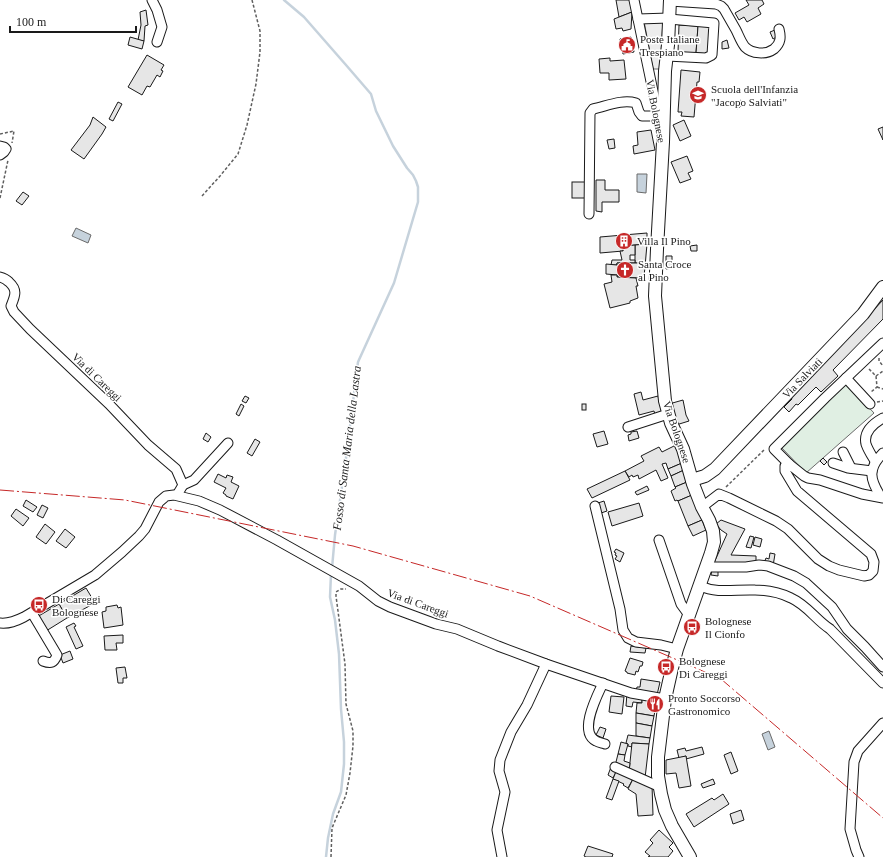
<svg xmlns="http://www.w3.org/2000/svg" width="883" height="857" font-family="'Times New Roman',serif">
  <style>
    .green { fill: #e0efe3; stroke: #6a6a6a }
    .parking { fill: #ededed; stroke: #6a6a6a }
    .water { fill: #c6d2dc; stroke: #6a6a6a }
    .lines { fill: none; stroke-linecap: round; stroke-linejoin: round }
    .stream { stroke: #c6d2dc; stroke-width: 2.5 }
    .building { fill: #e6e6e6; stroke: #1a1a1a }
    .minor-casing { stroke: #1a1a1a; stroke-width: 11 }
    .major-casing { stroke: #1a1a1a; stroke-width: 14 }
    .path { stroke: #5f5f5f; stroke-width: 1.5; stroke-dasharray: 3 2; stroke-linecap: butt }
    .minor { stroke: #fff; stroke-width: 9 }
    .major { stroke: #fff; stroke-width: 12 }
    .power { stroke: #c62828; stroke-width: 1; stroke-dasharray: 14 3 2 3; stroke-linecap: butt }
    .labels { text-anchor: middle; stroke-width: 3; stroke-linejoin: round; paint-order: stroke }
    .poi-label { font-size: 11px; fill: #1a1a1a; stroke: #fff; text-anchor: start }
    .street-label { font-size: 11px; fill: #1a1a1a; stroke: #fff }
    .water-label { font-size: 12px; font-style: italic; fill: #1a1a1a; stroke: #fff }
  </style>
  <rect width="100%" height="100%" fill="#fff"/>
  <!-- green -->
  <path class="green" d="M 845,382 L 874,413 L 806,473 L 780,446 Z"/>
  <!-- parking -->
  <path class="parking" d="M 663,20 L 660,69 L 653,69 L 644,21 Z"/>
  <!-- water -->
  <g class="water">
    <path d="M 637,174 L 647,174 L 646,193 L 637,192 Z"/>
    <path d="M 76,228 L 91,235 L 88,243 L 72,236 Z"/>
    <path d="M 769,731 L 775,747 L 768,750 L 762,734 Z"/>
  </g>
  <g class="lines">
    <!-- stream -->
    <g class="stream">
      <path d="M 284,0 L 304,17 L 346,65 L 371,94 L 376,111 L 393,146 L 407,168 L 413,175 L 416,181 L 418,187 L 418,202 L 394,283 L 358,362 L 345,466 L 335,535 L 332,568"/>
      <path d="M 326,857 L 328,838 L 333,814 L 341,792 L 344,764 L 344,742 L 341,709 L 339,654 L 335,620 L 330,597 L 331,574"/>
    </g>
  </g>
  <!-- building -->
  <g class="building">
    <path d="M 616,0 L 630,0 L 632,12 L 619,17 Z"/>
    <path d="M 746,0 L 762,0 L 764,4 L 758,8 L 761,14 L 747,22 L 744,17 L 739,20 L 735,13 L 749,5 Z"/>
    <path d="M 146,10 L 148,25 L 145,26 L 144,41 L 138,40 L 141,25 L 140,12 Z"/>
    <path d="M 632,12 L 631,29 L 623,31 L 622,28 L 616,29 L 614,19 Z"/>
    <path d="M 679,25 L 698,26 L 696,53 L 678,52 Z"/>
    <path d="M 698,26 L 712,27 L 711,54 L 696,53 Z"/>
    <path d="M 775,30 L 778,36 L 773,39 L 770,32 Z"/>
    <path d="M 130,37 L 144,41 L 142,49 L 128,45 Z"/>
    <path d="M 631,37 L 634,52 L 623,54 L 620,39 Z"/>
    <path d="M 727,40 L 729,48 L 722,49 L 722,42 Z"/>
    <path d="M 147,55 L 164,65 L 161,70 L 163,71 L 160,77 L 157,75 L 150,87 L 147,86 L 142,95 L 128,87 Z"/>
    <path d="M 610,58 L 610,61 L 624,60 L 626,79 L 609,80 L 609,73 L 600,73 L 599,59 Z"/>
    <path d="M 681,70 L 700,72 L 699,82 L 697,82 L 694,117 L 681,116 L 682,112 L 678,112 Z"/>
    <path d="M 741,100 L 744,104 L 737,109 L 734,105 Z"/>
    <path d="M 118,102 L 122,104 L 113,121 L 109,119 Z"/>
    <path d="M 93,117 L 106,127 L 102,134 L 84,159 L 71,150 L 90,125 Z"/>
    <path d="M 684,120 L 691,136 L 680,141 L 673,125 Z"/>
    <path d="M 883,127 L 883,140 L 878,129 Z"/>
    <path d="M 651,130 L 655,150 L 634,154 L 633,146 L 638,145 L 637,132 Z"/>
    <path d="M 614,139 L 615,148 L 609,149 L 607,140 Z"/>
    <path d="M 687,156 L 693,171 L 688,173 L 691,179 L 680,183 L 671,162 Z"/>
    <path d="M 596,180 L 605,180 L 605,190 L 619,190 L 619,202 L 602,202 L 602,212 L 596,211 Z"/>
    <rect x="572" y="182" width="15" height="16"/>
    <path d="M 23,192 L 29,196 L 22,205 L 16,201 Z"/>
    <path d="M 647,233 L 647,244 L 624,246 L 623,251 L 600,253 L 600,237 Z"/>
    <path d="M 647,244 L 645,267 L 640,267 L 641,263 L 635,263 L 635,245 Z"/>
    <path d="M 635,245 L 635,255 L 630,255 L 630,260 L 635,260 L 635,263 L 617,263 L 617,265 L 611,265 L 612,260 L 622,260 L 620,251 L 623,251 L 624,246 Z"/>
    <path d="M 697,245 L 697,251 L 691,251 L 690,246 Z"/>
    <path d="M 666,256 L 672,256 L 672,268 L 666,269 Z"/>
    <path d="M 617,263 L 641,263 L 640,267 L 645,267 L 644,276 L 640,276 L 640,278 L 617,277 L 617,275 L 606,274 L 606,264 L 617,265 Z"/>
    <path d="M 611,275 L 617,275 L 617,277 L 636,278 L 638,286 L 636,286 L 638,298 L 630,301 L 630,303 L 610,308 L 604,284 L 612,282 Z"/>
    <path d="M 883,300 L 883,319 L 833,370 L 838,376 L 821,392 L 816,387 L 798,405 L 796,404 L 789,412 L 784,407 L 792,399 L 791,397 L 825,362 Z"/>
    <path d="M 641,392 L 643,400 L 658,396 L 662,413 L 655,415 L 654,411 L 639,415 L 634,394 Z"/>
    <path d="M 245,396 L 249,398 L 246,403 L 242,401 Z"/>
    <path d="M 683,400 L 686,415 L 689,421 L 676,425 L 669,404 Z"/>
    <path d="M 241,404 L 244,406 L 239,416 L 236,414 Z"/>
    <rect x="582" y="404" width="4" height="6"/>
    <path d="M 604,431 L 608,444 L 597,447 L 593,434 Z"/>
    <path d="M 637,431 L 639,438 L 629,441 L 628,435 L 631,434 L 631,432 Z"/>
    <path d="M 206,433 L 211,437 L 208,442 L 203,439 Z"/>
    <path d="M 255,439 L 260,442 L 252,456 L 247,453 Z"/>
    <path d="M 676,445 L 682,463 L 668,469 L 666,463 L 662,464 L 668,478 L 661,481 L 656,470 L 639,479 L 638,475 L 633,477 L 632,475 L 629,477 L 625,471 L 644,461 L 641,456 L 659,447 L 662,452 Z"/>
    <path d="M 823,458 L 827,462 L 824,465 L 820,461 Z"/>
    <path d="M 682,463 L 684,470 L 671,476 L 668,469 Z"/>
    <path d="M 684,470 L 687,482 L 675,487 L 671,476 Z"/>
    <path d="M 625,471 L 630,480 L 592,498 L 587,489 Z"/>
    <path d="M 218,474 L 226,478 L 227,475 L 233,477 L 231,482 L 239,486 L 233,499 L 226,496 L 226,495 L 223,493 L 226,488 L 214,482 Z"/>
    <path d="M 687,482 L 692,495 L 678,501 L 677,500 L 675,501 L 671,491 L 676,488 L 675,487 Z"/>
    <path d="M 647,486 L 649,490 L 637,495 L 635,492 Z"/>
    <path d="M 692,495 L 702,520 L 688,526 L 678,501 Z"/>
    <path d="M 26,500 L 37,507 L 33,512 L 23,506 Z"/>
    <path d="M 604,501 L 607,511 L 601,513 L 598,503 Z"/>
    <path d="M 639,503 L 643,516 L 612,526 L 608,512 Z"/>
    <path d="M 42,505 L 48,508 L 43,518 L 37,515 Z"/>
    <path d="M 16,509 L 29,518 L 23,526 L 11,516 Z"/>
    <path d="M 702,520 L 706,530 L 693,536 L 688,526 Z"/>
    <path d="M 721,520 L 745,529 L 731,555 L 756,556 L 756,562 L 713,565 L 727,534 L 721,530 L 716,524 Z"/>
    <path d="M 45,524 L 55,532 L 46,544 L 36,537 Z"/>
    <path d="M 65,529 L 75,537 L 66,548 L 56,541 Z"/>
    <path d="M 750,536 L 754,537 L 751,548 L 746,547 Z"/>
    <path d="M 755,537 L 762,539 L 760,547 L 753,545 Z"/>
    <path d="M 616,549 L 624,553 L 620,562 L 615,559 L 617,556 L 615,555 L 616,553 L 614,552 Z"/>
    <path d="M 770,553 L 775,554 L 773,566 L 764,563 L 766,558 L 769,559 Z"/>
    <path d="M 712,570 L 718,570 L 718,576 L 711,575 Z"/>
    <path d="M 86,588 L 95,603 L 67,618 L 59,604 Z"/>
    <path d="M 59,604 L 67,618 L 46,631 L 37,617 Z"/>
    <path d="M 117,605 L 118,608 L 121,607 L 123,625 L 104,628 L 102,612 L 106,611 L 106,607 Z"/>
    <path d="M 74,623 L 76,626 L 74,627 L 83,646 L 76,649 L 66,627 Z"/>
    <path d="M 123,635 L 123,643 L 116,643 L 117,650 L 105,650 L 104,636 Z"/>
    <path d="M 631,646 L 646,648 L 645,653 L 630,652 Z"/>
    <path d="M 70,651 L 73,659 L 63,663 L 60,655 Z"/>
    <path d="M 630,658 L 643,662 L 642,666 L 640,666 L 638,672 L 636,671 L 635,675 L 627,673 L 627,672 L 625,671 Z"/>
    <path d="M 125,667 L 127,678 L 123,678 L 123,683 L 118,683 L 116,668 Z"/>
    <path d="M 641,679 L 660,682 L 657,695 L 636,691 L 637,687 L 640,687 Z"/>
    <path d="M 627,693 L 642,697 L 642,703 L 633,702 L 632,707 L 626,706 Z"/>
    <path d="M 611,696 L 624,697 L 622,714 L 609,712 Z"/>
    <path d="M 642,697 L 657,700 L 654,716 L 636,713 L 637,703 L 642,703 Z"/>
    <path d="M 636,713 L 654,716 L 652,726 L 636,723 Z"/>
    <path d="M 636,723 L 652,726 L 650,738 L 636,736 Z"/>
    <path d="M 600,727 L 606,729 L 603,738 L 596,735 Z"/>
    <path d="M 628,735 L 650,738 L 649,744 L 632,743 L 632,747 L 628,746 L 628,744 L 626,743 Z"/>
    <path d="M 621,742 L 628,744 L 625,755 L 618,754 Z"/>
    <path d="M 632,743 L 649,744 L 645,778 L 629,772 Z"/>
    <path d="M 702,747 L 704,754 L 686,759 L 686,756 L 679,758 L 677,750 L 685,748 L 686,751 Z"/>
    <path d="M 731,752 L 738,771 L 731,774 L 724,755 Z"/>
    <path d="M 618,754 L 625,755 L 624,761 L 630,763 L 629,772 L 615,766 Z"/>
    <path d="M 686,756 L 691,786 L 679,788 L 676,773 L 666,774 L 666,760 Z"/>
    <path d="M 611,767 L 617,770 L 613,778 L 608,775 Z"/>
    <path d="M 617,769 L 634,777 L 628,788 L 623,785 L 624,784 L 613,779 Z"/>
    <path d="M 634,777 L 652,785 L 653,815 L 638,816 L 636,794 L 628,789 Z"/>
    <path d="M 613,779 L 619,781 L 612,800 L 606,798 Z"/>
    <path d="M 713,779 L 715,784 L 703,788 L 701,784 Z"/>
    <path d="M 723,794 L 729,804 L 694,827 L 686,814 L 712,798 L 714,800 Z"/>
    <path d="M 741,810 L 744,820 L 733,824 L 730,814 Z"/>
    <path d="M 659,830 L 673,843 L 669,847 L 673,851 L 668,857 L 648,857 L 650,856 L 645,852 L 653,843 L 650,840 Z"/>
    <path d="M 588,846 L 613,854 L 612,857 L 586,857 L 584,856 Z"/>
  </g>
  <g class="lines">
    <!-- minor casing -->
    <g class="minor-casing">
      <g id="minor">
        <path d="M 152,0 L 157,10 L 162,27 L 157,42"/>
        <path d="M 634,0 L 659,120"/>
        <path d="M 670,1 L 716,4 L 721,6 L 724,9 C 728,16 732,23 736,30 C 739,36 741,42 745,47 C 752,54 766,55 774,49 C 781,43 781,37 779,29"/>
        <path d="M 638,19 L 669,18"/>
        <path d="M 667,56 L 706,58 L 712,55 L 714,23 L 669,19"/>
        <path d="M 0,146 L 4,147 L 6,149 L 4,152 L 0,155"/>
        <path d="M 589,214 L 590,113 L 593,109 C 607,106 622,99 636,103 L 639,112 L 642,116 L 658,116"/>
        <path d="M 0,277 C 4,278 6,279 9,282 C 18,290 15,296 11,306 L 14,312 L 30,329 L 109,404 L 148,445 L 176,469 L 183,485 L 177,495"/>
        <path d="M 846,378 L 870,404"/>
        <path d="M 628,427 L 668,414"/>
        <path d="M 843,452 L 851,468"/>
        <path d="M 875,461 C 872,456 868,450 866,444 C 863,431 874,423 883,418"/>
        <path d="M 833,463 L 848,468 L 872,471"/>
        <path d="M 789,464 L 774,449 L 825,398 L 883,343"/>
        <path d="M 183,485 L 194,480 L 228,443"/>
        <path d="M 881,497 C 870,480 867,469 883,453"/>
        <path d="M 595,506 L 620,609 L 623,630 L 628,638 L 636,642 L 661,645 L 677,649"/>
        <path d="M 702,507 L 719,494 L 729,498 L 776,521 L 788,529 L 818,559 L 829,566 L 839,570 L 864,576 L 869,575 L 873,571 L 874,562 L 871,554 L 797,491 L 785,471 L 785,466 L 789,464 L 804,476 L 808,478 L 820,480 L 862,494 L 883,498"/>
        <path d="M 659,540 L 681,604 L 689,615"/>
        <path d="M 707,567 L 746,567 L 759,565 L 768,566 L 794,576 L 806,583 L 832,607 L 847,629 L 865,647 L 883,667"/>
        <path d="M 700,586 C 718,594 736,589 755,590 C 767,590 781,593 791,598 C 807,605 816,620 830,629 L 883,683"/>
        <path d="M 32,613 L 57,655 C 54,663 51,664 43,661"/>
        <path d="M 0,623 C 9,624 16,621 24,617 L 95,575 L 122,552 L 139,536 L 145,529 L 159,502 L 166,496 L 174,495 L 199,501 L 220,510 L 277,540 L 359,586 L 378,601 L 390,607 L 436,624 L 457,629 L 498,646 L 546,664 L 631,693 L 665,699"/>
        <path d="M 603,683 C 597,696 578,732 596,741 C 599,743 603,743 605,744"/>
        <path d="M 615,767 L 660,787"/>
        <path d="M 502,857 L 497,830 L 505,792 L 499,771 L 500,760 L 511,732 L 527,705 L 546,664"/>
        <path d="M 859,857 L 856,850 L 850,829 L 854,762 L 858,751 L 883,723"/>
      </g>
    </g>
    <!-- major casing -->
    <g class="major-casing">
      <g id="major">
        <path d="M 670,0 L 668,45 L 665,71 L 663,142 L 657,249 L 655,296 L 665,401 L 671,423 L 683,449 L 693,484 L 702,507 L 709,520 L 713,531 L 714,542 L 711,553 L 677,649 L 672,668 L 665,699 L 658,757 L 658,776 L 661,794 L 665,810 L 672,826 L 690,857"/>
        <path d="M 692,480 L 705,476 L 715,469 L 863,314 L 883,287"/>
      </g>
    </g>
    <!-- path -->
    <g class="path">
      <path d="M 0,134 L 14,131 L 12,143"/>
      <path d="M 202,196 L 220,176 L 238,154 L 247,125 L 256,84 L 260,52 L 260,31 L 252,0"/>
      <path d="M 0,198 L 8,160"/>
      <path d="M 879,358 L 879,361 L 883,366"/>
      <path d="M 869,369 L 876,376 L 877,387 L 871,392"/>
      <path d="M 876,376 L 883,371"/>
      <path d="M 877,387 L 883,389"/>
      <path d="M 877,402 L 883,401"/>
      <path d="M 726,487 L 765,449"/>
      <path d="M 331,857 L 332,828 L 346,795 L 350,773 L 353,746 L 353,731 L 346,704 L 345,664 L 336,596 L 336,592 L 341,589 L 346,589"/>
    </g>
    <!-- minor -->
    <use href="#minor" class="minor"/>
    <!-- major -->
    <use href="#major" class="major"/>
    <!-- power -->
    <path class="power" d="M 0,490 L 125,500 L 353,546 L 530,596 L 721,679 L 883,818"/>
  </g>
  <!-- icons -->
  <defs>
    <g id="civic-disc" transform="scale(0.9)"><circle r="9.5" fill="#c62828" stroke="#fff"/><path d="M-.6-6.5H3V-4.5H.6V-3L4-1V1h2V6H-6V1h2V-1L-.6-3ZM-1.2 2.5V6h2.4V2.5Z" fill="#fff"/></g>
    <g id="school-disc" transform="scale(0.9)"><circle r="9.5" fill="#c62828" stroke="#fff"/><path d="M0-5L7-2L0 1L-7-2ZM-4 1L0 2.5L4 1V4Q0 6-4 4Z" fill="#fff"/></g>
    <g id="building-disc" transform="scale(0.9)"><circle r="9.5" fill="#c62828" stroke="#fff"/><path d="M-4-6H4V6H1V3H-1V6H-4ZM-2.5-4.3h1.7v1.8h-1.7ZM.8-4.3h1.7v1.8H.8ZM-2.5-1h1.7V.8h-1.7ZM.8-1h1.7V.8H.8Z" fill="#fff"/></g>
    <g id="church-disc" transform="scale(0.9)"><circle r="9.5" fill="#c62828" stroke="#fff"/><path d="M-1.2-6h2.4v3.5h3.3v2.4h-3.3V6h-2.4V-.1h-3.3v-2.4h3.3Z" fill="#fff"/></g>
    <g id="bus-disc" transform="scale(0.9)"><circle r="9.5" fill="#c62828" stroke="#fff"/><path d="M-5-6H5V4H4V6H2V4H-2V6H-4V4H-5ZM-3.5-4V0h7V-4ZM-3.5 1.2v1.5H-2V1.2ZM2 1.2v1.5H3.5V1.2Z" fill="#fff"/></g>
    <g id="restaurant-disc" transform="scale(0.9)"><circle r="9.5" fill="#c62828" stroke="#fff"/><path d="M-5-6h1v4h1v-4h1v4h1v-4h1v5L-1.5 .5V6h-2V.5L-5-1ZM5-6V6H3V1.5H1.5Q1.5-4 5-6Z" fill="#fff"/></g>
  </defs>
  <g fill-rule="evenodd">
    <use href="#civic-disc" x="627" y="45"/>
    <use href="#school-disc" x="698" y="95"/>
    <use href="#building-disc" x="624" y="241"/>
    <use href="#church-disc" x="625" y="270"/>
    <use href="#bus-disc" x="39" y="605"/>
    <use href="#bus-disc" x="692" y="627"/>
    <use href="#bus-disc" x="666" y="667"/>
    <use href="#restaurant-disc" x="655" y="704"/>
  </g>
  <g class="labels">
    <!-- poi labels -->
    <g class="poi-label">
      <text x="640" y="43">Poste Italiane<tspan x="640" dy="13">Trespiano</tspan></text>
      <text x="711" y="93">Scuola dell'Infanzia<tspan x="711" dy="13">"Jacopo Salviati"</tspan></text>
      <text x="637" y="245">Villa Il Pino</text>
      <text x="638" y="268">Santa Croce<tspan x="638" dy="13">al Pino</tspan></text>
      <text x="52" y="603">Di Careggi<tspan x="52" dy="13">Bolognese</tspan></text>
      <text x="705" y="625">Bolognese<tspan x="705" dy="13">Il Cionfo</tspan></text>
      <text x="679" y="665">Bolognese<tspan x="679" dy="13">Di Careggi</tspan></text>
      <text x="668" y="702">Pronto Soccorso<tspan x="668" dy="13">Gastronomico</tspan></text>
    </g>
    <!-- street labels -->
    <g class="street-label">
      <text transform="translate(656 111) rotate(79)" y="4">Via Bolognese</text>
      <text transform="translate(97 377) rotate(44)" y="4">Via di Careggi</text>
      <text transform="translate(802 378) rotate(-46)" y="4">Via Salviati</text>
      <text transform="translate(677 432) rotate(71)" y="4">Via Bolognese</text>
      <text transform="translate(418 603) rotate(20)" y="4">Via di Careggi</text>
    </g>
    <!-- water labels -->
    <g class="water-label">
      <text transform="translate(347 448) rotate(-83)" y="4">Fosso di Santa Maria della Lastra</text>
    </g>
  </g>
  <!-- scale -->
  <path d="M10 26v6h126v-6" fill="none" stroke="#1a1a1a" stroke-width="2"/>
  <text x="16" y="26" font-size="12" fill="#1a1a1a" stroke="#ffffff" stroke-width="3" paint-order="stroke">100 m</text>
</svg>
